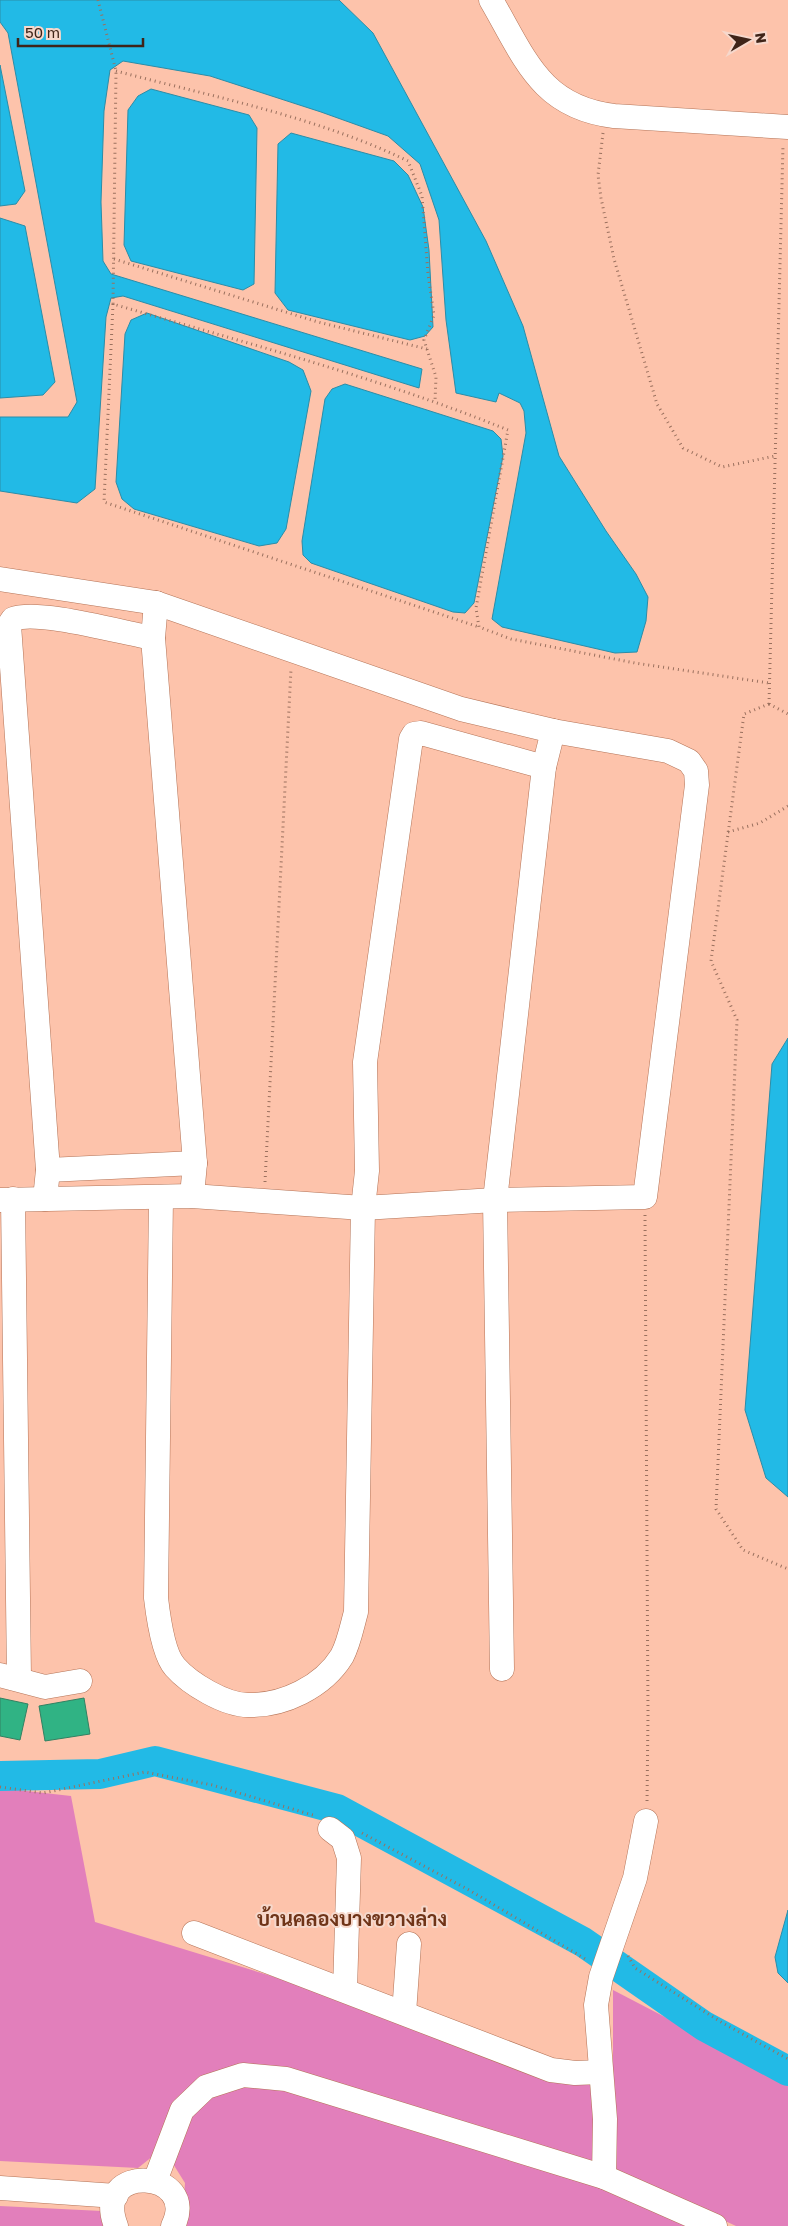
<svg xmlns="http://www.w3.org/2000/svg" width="788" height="2226" font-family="'Golos Text',Sarabun,sans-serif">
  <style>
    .green { fill: #e27fbb }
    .water { fill: #22bae6; stroke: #2b8da8 }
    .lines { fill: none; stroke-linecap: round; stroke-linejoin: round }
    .river { stroke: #22bae6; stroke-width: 30 }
    .building { fill: #30b384; stroke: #328162 }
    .minor-casing { stroke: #b47356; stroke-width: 25 }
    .path { stroke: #9a705e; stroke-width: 3; stroke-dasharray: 1 4; stroke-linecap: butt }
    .minor { stroke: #fff; stroke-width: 24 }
    .labels { text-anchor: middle; stroke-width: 4; stroke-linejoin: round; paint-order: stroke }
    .quarter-label { font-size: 20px; font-weight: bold; fill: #6f3418; stroke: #f6d8cc }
  </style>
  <rect width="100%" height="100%" fill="#fdc3ab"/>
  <!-- green -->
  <g class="green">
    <path d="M 0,1788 L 71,1796 L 95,1922 L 340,1997 L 601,2072 L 604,2177 L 715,2226 L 182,2226 L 185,2183 L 165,2151 L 168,2144 L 138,2168 L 0,2161 Z"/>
    <path d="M 613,1990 L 788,2081 L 788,2226 L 736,2226 L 613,2169 Z"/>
    <path d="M 0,2206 L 102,2211 L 107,2226 L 0,2226 Z"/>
  </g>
  <!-- water -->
  <g class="water">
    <path d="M 0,0 L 339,0 L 373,33 L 486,241 L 523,326 L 559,456 L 606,531 L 636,574 L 648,597 L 646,621 L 637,652 L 615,653 L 502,627 L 492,619 L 526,433 L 524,411 L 520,403 L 499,393 L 496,402 L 456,393 L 446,320 L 439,220 L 420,164 L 388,136 L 321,112 L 210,76 L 123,61 L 110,70 L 104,111 L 101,202 L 103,261 L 111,274 L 422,369 L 419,388 L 123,296 L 111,298 L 106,317 L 95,489 L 77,503 L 0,491 L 0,417 L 68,417 L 77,402 L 8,33 L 0,22 Z"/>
    <path d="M 0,65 L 25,191 L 16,204 L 0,206 Z"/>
    <path d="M 151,89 L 249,115 L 257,128 L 254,284 L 243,290 L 131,261 L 124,245 L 128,110 L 138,96 Z"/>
    <path d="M 291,133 L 394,161 L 408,175 L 423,207 L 429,250 L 433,327 L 425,336 L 410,340 L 288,310 L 275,293 L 278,144 Z"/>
    <path d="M 0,218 L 25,226 L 55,382 L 43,395 L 0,398 Z"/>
    <path d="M 147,313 L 289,362 L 303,370 L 311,391 L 286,529 L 277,543 L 259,546 L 134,509 L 122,499 L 116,482 L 125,334 L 131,320 Z"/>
    <path d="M 345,384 L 493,431 L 501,439 L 503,456 L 474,603 L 465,613 L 453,612 L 311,563 L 303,555 L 302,541 L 325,399 L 332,389 Z"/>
    <path d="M 788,1038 L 788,1497 L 766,1478 L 745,1410 L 772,1064 Z"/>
    <path d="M 788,1910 L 788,1983 L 778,1973 L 775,1957 Z"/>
  </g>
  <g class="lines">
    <!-- river -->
    <path class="river" d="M 0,1776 L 100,1774 L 155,1761 L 337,1809 L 583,1942 L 704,2026 L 788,2071"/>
  </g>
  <!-- building -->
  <g class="building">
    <path d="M 0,1698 L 28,1704 L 20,1740 L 0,1736 Z"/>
    <path d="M 84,1698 L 90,1734 L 45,1741 L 39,1706 Z"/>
  </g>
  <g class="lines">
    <!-- minor casing -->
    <g class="minor-casing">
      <g id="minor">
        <path d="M 491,0 C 525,58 540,107 614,116 L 788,127"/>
        <path d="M 0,579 L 156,603 L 461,709 L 553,731 L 668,751 L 689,761 L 696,771 L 697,785 L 645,1197 L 495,1200 L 363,1208 L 192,1196 L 0,1200"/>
        <path d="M 156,603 L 153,638 L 195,1163 L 192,1196"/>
        <path d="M 48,1170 L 195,1163"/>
        <path d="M 161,1197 L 156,1598 C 158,1615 163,1654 175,1667 C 190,1684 225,1705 248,1705 C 283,1706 323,1687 342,1656 C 349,1643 352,1626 356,1612 L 363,1208 L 367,1171 L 365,1062 L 411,739 L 414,734 L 421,733 L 544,767"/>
        <path d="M 13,1199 L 19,1678"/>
        <path d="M 45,1199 L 48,1170 L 9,625 L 13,619 C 38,609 123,633 153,638"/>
        <path d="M 502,1669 L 495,1200 L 544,767 L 553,731"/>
        <path d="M 0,1675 L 45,1687 L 80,1681"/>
        <path d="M 330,1829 L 343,1839 L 349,1858 L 345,1990"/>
        <path d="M 194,1933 L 551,2070 L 575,2073 L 601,2072"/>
        <path d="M 404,2013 L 409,1944"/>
        <path d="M 604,2177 L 605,2119 L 596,2005 L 601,1977 L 635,1878 L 646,1821"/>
        <path d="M 155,2181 L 182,2110 L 206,2087 L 243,2075 L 286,2079 L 604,2177 L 715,2226"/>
        <path d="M 0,2188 L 116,2196"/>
        <path d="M 116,2226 C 91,2161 201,2170 173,2226"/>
      </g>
    </g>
    <!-- path -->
    <g class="path">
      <path d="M 98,0 L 116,71 L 113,304 C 246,343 380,378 508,430 L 476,608 L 479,627 L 511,639 L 635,663 L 769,683"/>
      <path d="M 116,71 C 214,97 317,117 408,161 L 422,196 L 428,274 L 434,315 L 424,340 L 436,377 L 435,401"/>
      <path d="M 603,133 L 598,175 L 601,198 L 614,259 L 657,404 L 683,448 L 722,467 L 775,456"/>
      <path d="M 114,259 L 318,322 L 427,349"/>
      <path d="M 113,304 L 104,502 L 479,627"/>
      <path d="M 769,704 L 744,714 L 711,961 L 737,1020 L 716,1509 L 743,1550 L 788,1569"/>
      <path d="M 769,704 L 783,145"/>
      <path d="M 769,704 L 788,714"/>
      <path d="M 728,832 L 760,823 L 788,806"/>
      <path d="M 265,1182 L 291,669"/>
      <path d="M 645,1215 L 648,1714 L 647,1803"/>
      <path d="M 0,1787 L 43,1793 L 145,1772 L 212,1785 L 316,1816"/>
      <path d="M 362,1833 L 469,1890 L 587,1960"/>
      <path d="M 628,1956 L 635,1968 L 721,2022 L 788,2059"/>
    </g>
    <!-- minor -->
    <use href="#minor" class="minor"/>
  </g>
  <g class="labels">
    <!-- quarter labels -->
    <g class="quarter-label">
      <text x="352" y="1926">บ้านคลองบางขวางล่าง</text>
    </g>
  </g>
  <!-- north arrow -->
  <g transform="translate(748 40) rotate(81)" stroke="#f6d8cc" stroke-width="4" paint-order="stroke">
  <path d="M0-4L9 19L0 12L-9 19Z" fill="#3f2418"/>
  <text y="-8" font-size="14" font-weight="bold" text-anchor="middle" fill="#3f2418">N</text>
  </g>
  <!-- scale -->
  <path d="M18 38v8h125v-8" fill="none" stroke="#3f2418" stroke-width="2.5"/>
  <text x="25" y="38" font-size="15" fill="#3f2418" stroke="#f6d8cc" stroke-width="4" paint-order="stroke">50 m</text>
</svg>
